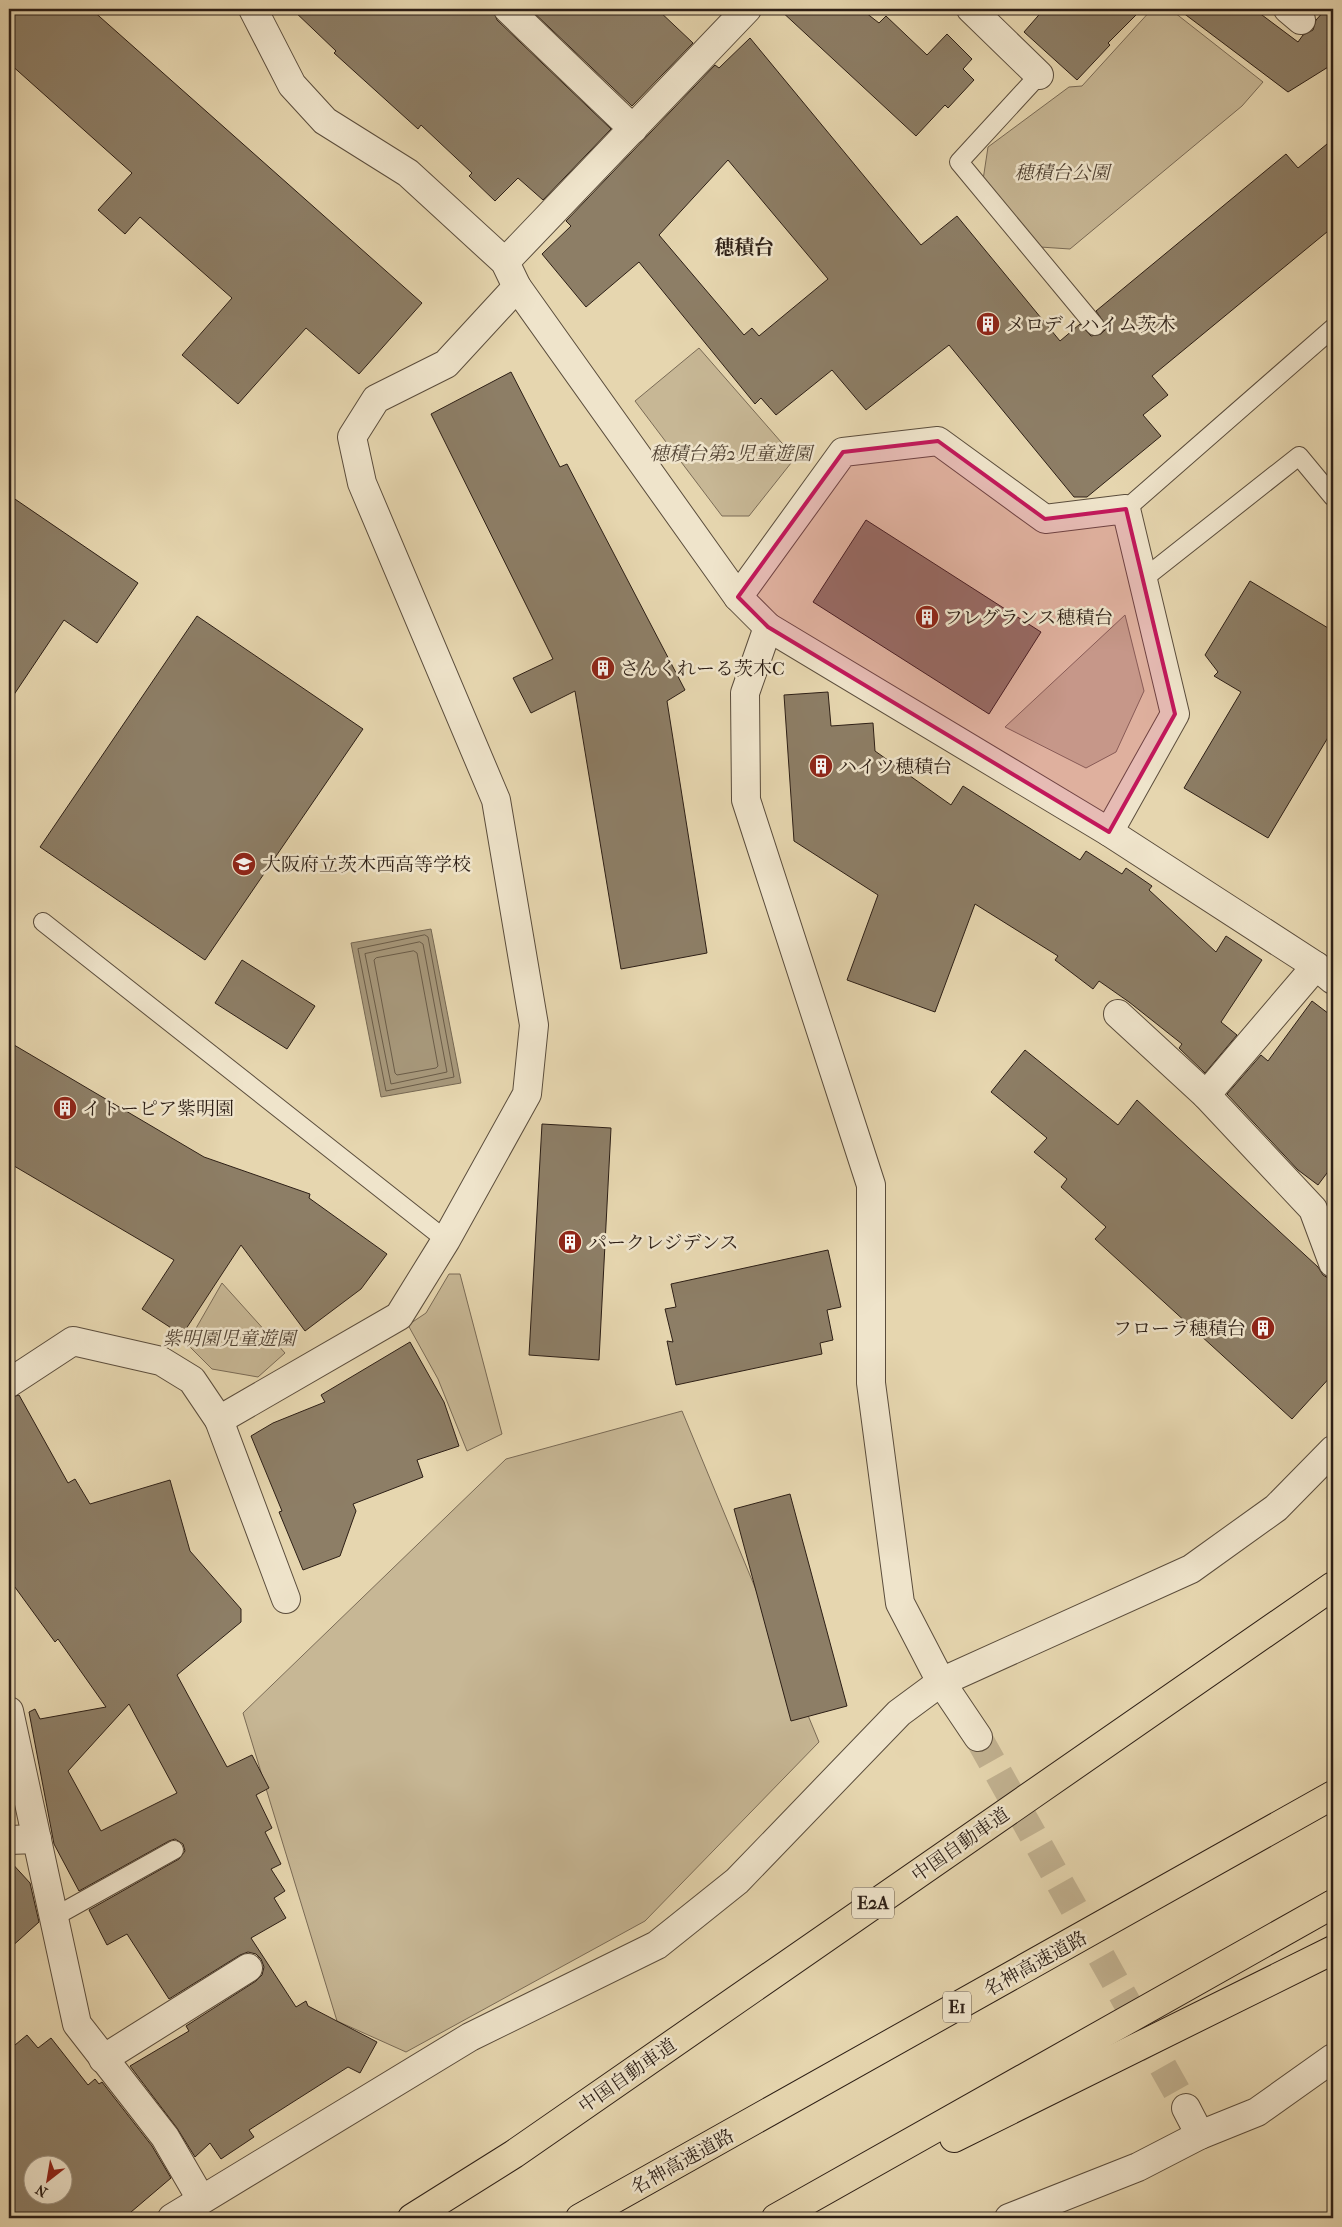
<svg xmlns="http://www.w3.org/2000/svg" width="1342" height="2227" font-family="'IM FELL French Canon','Noto Serif JP',serif">
  <style>
    .green { fill: #c7b795; stroke: #7a6b56 }
    .water { fill: #a7987b; stroke: #766853 }
    .lines { fill: none; stroke-linecap: round; stroke-linejoin: round }
    .shore { stroke: #6a5c48; stroke-width: 1 }
    .building { fill: #8d7e66; stroke: #2d1f16; fill-rule: evenodd }
    .street-tunnel { stroke: #c1b190; stroke-width: 28; stroke-dasharray: 28 14; stroke-linecap: butt }
    .lane-casing { stroke: #5b4d3c; stroke-width: 20 }
    .street-casing { stroke: #5b4d3c; stroke-width: 30 }
    .highway-casing { stroke: #2d1f16; stroke-width: 30 }
    .lane { stroke: #efe4cb; stroke-width: 18 }
    .street { stroke: #efe4cb; stroke-width: 28 }
    .highway { stroke: #e6d6af; stroke-width: 28 }
    .marked { fill: #c2185b; fill-opacity: 0.2; stroke: #c2185b; stroke-width: 4; stroke-linejoin: round }
    .labels { text-anchor: middle; stroke-width: 5; stroke-linejoin: round; paint-order: stroke }
    .shield { fill: #efe4cb; stroke: #675a4c; stroke-width: 1 }
    .shield-label { font-size: 18px; font-weight: bold; fill: #2d1f16 }
    .park-label { font-size: 19px; font-style: italic; fill: #544536; stroke: #efe4cb }
    .poi-label { font-size: 19px; fill: #2d1f16; stroke: #efe4cb; text-anchor: start }
    .street-label { font-size: 19px; fill: #2d1f16; stroke: #efe4cb }
    .neighbourhood-label { font-size: 20px; font-weight: bold; fill: #2d1f16; stroke: #efe4cb }
  </style>
  <rect width="100%" height="100%" fill="#e6d6af"/>
  <filter id="stains"><feTurbulence type="fractalNoise" baseFrequency=".004" numOctaves="4"/><feColorMatrix values="0 0 0 0 .2 0 0 0 0 .09 0 0 0 0 .02 0 0 0 .5 -.17"/></filter>
  <radialGradient id="worn" r=".72"><stop offset=".6" stop-color="#630" stop-opacity="0"/><stop offset="1" stop-color="#630" stop-opacity=".3"/></radialGradient>
  <!-- green -->
  <g class="green">
    <path d="M 1152,9 L 1170,9 L 1263,82 L 1242,106 L 1070,249 L 1040,247 L 983,180 L 988,147 L 1069,87 L 1082,86 Z"/>
    <path d="M 699,348 L 795,458 L 749,516 L 722,516 L 635,401 Z"/>
    <path d="M 1125,615 L 1144,691 L 1116,752 L 1086,768 L 1005,727 Z"/>
    <path d="M 449,1274 L 460,1274 L 502,1434 L 467,1451 L 438,1379 L 408,1325 L 426,1313 Z"/>
    <path d="M 222,1283 L 285,1353 L 258,1377 L 212,1369 L 187,1344 Z"/>
    <path d="M 682,1411 L 819,1742 L 645,1921 L 406,2052 L 337,2021 L 243,1713 L 506,1459 Z"/>
  </g>
  <!-- water -->
  <path class="water" d="M 431,929 L 461,1083 L 381,1097 L 351,943 Z"/>
  <g class="lines">
    <!-- shore -->
    <g class="shore">
      <path d="M 425,935 L 428,937 L 454,1077 L 386,1091 L 358,949 Z"/>
      <path d="M 420,942 L 423,944 L 447,1072 L 391,1084 L 365,954 Z"/>
      <path d="M 414,951 L 417,953 L 438,1066 L 436,1068 L 397,1075 L 395,1073 L 374,960 L 376,958 Z"/>
    </g>
  </g>
  <!-- building -->
  <g class="building">
    <path d="M 9,9 L 91,9 L 422,303 L 359,374 L 306,328 L 238,404 L 182,355 L 232,298 L 140,217 L 125,234 L 98,210 L 132,173 L 9,63 Z"/>
    <path d="M 292,9 L 493,9 L 497,20 L 611,129 L 543,200 L 518,178 L 495,201 L 469,176 L 472,173 L 421,125 L 418,129 L 334,53 L 336,51 Z"/>
    <path d="M 530,9 L 657,9 L 693,43 L 632,106 Z"/>
    <path d="M 779,9 L 861,9 L 879,23 L 886,16 L 927,55 L 947,34 L 972,59 L 963,69 L 974,80 L 948,108 L 945,105 L 916,136 Z"/>
    <path d="M 1044,9 L 1142,9 L 1108,43 L 1110,45 L 1077,80 L 1024,32 Z"/>
    <path d="M 1178,9 L 1254,9 L 1298,42 L 1303,35 L 1313,30 L 1316,20 L 1326,9 L 1333,9 L 1333,64 L 1288,92 Z"/>
    <path d="M 750,38 L 921,245 L 957,216 L 1060,341 L 1080,324 L 1091,336 L 1101,334 L 1105,330 L 1105,324 L 1096,311 L 1286,154 L 1298,168 L 1333,139 L 1333,227 L 1152,376 L 1168,395 L 1143,415 L 1161,436 L 1087,497 L 1074,497 L 949,345 L 866,410 L 832,370 L 776,415 L 761,398 L 755,404 L 639,262 L 586,307 L 542,254 L 571,226 L 566,221 L 715,65 L 719,68 ZM 728,160 L 828,279 L 759,336 L 752,328 L 744,335 L 659,235 Z"/>
    <path d="M 511,372 L 560,467 L 567,464 L 685,690 L 667,701 L 707,953 L 621,969 L 575,691 L 531,713 L 513,678 L 553,659 L 431,414 Z"/>
    <path d="M 9,495 L 138,583 L 97,643 L 64,620 L 9,702 Z"/>
    <path d="M 866,520 L 1041,632 L 989,714 L 813,602 Z"/>
    <path d="M 1250,581 L 1333,631 L 1333,729 L 1268,838 L 1184,788 L 1241,692 L 1214,676 L 1218,672 L 1205,655 Z"/>
    <path d="M 197,616 L 363,729 L 205,960 L 40,847 Z"/>
    <path d="M 828,692 L 831,726 L 873,723 L 875,751 L 951,805 L 963,786 L 1080,860 L 1086,851 L 1122,874 L 1126,868 L 1152,886 L 1149,890 L 1216,952 L 1226,936 L 1262,960 L 1221,1022 L 1237,1035 L 1205,1073 L 1179,1048 L 1182,1044 L 1129,1002 L 1099,981 L 1093,989 L 1055,960 L 1058,956 L 975,904 L 935,1012 L 847,980 L 878,895 L 794,841 L 784,695 Z"/>
    <path d="M 242,960 L 315,1006 L 287,1049 L 215,1003 Z"/>
    <path d="M 1312,1001 L 1333,1017 L 1333,1165 L 1318,1185 L 1298,1170 L 1227,1094 L 1261,1055 L 1268,1061 Z"/>
    <path d="M 9,1042 L 204,1157 L 310,1194 L 309,1198 L 387,1254 L 361,1289 L 305,1331 L 241,1245 L 182,1335 L 142,1309 L 174,1260 L 9,1163 Z"/>
    <path d="M 1025,1050 L 1118,1125 L 1137,1100 L 1318,1267 L 1323,1275 L 1333,1281 L 1333,1374 L 1292,1419 L 1095,1239 L 1106,1227 L 1061,1187 L 1067,1179 L 1034,1152 L 1047,1138 L 991,1092 Z"/>
    <path d="M 542,1124 L 611,1128 L 599,1360 L 529,1355 Z"/>
    <path d="M 828,1250 L 841,1307 L 827,1310 L 833,1340 L 820,1343 L 822,1354 L 676,1385 L 667,1341 L 673,1342 L 665,1309 L 676,1307 L 671,1284 Z"/>
    <path d="M 410,1342 L 444,1402 L 459,1446 L 417,1460 L 423,1477 L 353,1504 L 356,1511 L 340,1556 L 303,1570 L 279,1512 L 282,1511 L 251,1436 L 273,1423 L 325,1402 L 321,1395 Z"/>
    <path d="M 19,1395 L 68,1483 L 75,1479 L 90,1504 L 170,1480 L 190,1551 L 241,1609 L 241,1622 L 177,1675 L 227,1767 L 252,1755 L 269,1788 L 256,1795 L 272,1828 L 265,1832 L 281,1864 L 271,1869 L 285,1891 L 274,1898 L 286,1918 L 251,1938 L 296,2007 L 306,2001 L 308,2006 L 377,2042 L 360,2073 L 348,2067 L 249,2130 L 254,2137 L 221,2159 L 210,2143 L 195,2157 L 177,2128 L 130,2066 L 189,2031 L 186,2026 L 256,1981 L 262,1975 L 264,1967 L 261,1959 L 256,1954 L 248,1952 L 240,1955 L 169,1999 L 127,1934 L 107,1945 L 89,1910 L 179,1859 L 185,1851 L 183,1844 L 175,1839 L 169,1841 L 79,1891 L 54,1844 L 29,1712 L 35,1709 L 40,1719 L 106,1707 L 58,1639 L 55,1642 L 9,1579 L 9,1398 ZM 129,1704 L 177,1793 L 101,1831 L 68,1771 Z"/>
    <path d="M 790,1494 L 847,1706 L 791,1721 L 734,1509 Z"/>
    <path d="M 9,1860 L 30,1883 L 39,1922 L 9,1949 Z"/>
    <path d="M 27,2035 L 38,2048 L 51,2038 L 88,2085 L 95,2079 L 99,2084 L 102,2082 L 152,2146 L 171,2178 L 124,2218 L 9,2218 L 9,2050 ZM 32,2164 L 62,2164 L 62,2194 L 32,2194 Z"/>
  </g>
  <g class="lines">
    <!-- street-tunnel -->
    <path class="street-tunnel" d="M 978,1737 L 1186,2108"/>
    <!-- lane casing -->
    <g class="lane-casing">
      <g id="lane">
        <path d="M 1039,75 L 959,162 L 1095,326"/>
        <path d="M 1126,509 L 1333,328"/>
        <path d="M 1142,580 L 1299,456 L 1333,497"/>
        <path d="M 43,922 L 446,1240"/>
        <path d="M 54,1917 L 174,1850"/>
      </g>
    </g>
    <!-- street casing -->
    <g class="street-casing">
      <g id="street">
        <path d="M 253,9 L 292,85 L 325,121 L 408,173 L 505,262 L 517,287 L 738,597 L 768,627 L 1109,832 L 1316,966 L 1333,980"/>
        <path d="M 508,9 L 633,129"/>
        <path d="M 971,9 L 1039,75"/>
        <path d="M 1288,9 L 1301,20"/>
        <path d="M 505,262 L 747,9"/>
        <path d="M 738,597 L 843,452 L 938,441 L 1045,519 L 1126,509 L 1175,714 L 1109,832"/>
        <path d="M 768,627 L 745,693 L 746,800 L 871,1185 L 871,1383 L 900,1603 L 941,1682 L 978,1737"/>
        <path d="M 1118,1014 L 1206,1095 L 1313,1209 L 1333,1263"/>
        <path d="M 1206,1095 L 1316,966"/>
        <path d="M 9,1383 L 73,1341 L 161,1361 L 192,1380 L 219,1420 L 399,1316 L 446,1240 L 527,1094 L 534,1025 L 496,800 L 362,483 L 352,437 L 376,399 L 446,364 L 517,287"/>
        <path d="M 219,1420 L 286,1599"/>
        <path d="M 9,1711 L 77,2024 L 165,2137 L 201,2199"/>
        <path d="M 9,1840 L 37,1839"/>
        <path d="M 103,2059 L 248,1968"/>
        <path d="M 1186,2108 L 1200,2135"/>
        <path d="M 172,2218 L 470,2037 L 657,1945 L 737,1881 L 899,1713 L 941,1682 L 1191,1569 L 1276,1508 L 1333,1450"/>
        <path d="M 1009,2218 L 1138,2167 L 1200,2135 L 1257,2112 L 1333,2058"/>
      </g>
    </g>
    <!-- highway casing -->
    <g class="highway-casing">
      <g id="highway">
        <path d="M 954,2138 L 1333,1950"/>
        <path d="M 412,2218 L 514,2154 L 1333,1586"/>
        <path d="M 580,2218 L 1333,1795"/>
        <path d="M 776,2218 L 1333,1904"/>
      </g>
    </g>
    <!-- lane -->
    <use href="#lane" class="lane"/>
    <!-- street -->
    <use href="#street" class="street"/>
    <!-- highway -->
    <use href="#highway" class="highway"/>
  </g>
  <!-- marked area -->
  <path class="marked" d="M 938,441 L 1045,519 L 1126,509 L 1175,714 L 1109,832 L 768,627 L 738,597 L 843,452 Z"/>
  <!-- icons -->
  <defs>
    <g id="building-disc" transform="scale(1.25)"><circle r="9.5" fill="#8f2418" stroke="#efe4cb"/><path d="M-4-6H4V6H1V3H-1V6H-4ZM-2.5-4.3h1.7v1.8h-1.7ZM.8-4.3h1.7v1.8H.8ZM-2.5-1h1.7V.8h-1.7ZM.8-1h1.7V.8H.8Z" fill="#fff"/></g>
    <g id="school-disc" transform="scale(1.25)"><circle r="9.5" fill="#8f2418" stroke="#efe4cb"/><path d="M0-5L7-2L0 1L-7-2ZM-4 1L0 2.5L4 1V4Q0 6-4 4Z" fill="#fff"/></g>
  </defs>
  <g fill-rule="evenodd">
    <use href="#building-disc" x="988" y="324"/>
    <use href="#building-disc" x="927" y="617"/>
    <use href="#building-disc" x="603" y="668"/>
    <use href="#building-disc" x="821" y="766"/>
    <use href="#school-disc" x="244" y="864"/>
    <use href="#building-disc" x="65" y="1108"/>
    <use href="#building-disc" x="570" y="1242"/>
    <use href="#building-disc" x="1263" y="1328"/>
  </g>
  <g class="labels">
    <!-- shield labels -->
    <g class="shield">
      <rect x="852" y="1887.5" width="42" height="31" rx="4"/>
      <rect x="943" y="1991.5" width="28" height="31" rx="4"/>
    </g>
    <g class="shield-label">
      <text x="873" y="1909">E2A</text>
      <text x="957" y="2013">E1</text>
    </g>
    <!-- park labels -->
    <g class="park-label">
      <text x="1062" y="179">穂積台公園</text>
      <text x="731" y="460">穂積台第2児童遊園</text>
      <text x="229" y="1345">紫明園児童遊園</text>
    </g>
    <!-- poi labels -->
    <g class="poi-label">
      <text x="1006" y="331">メロディハイム茨木</text>
      <text x="944" y="624">フレグランス穂積台</text>
      <text x="620" y="675">さんくれーる茨木C</text>
      <text x="838" y="773">ハイツ穂積台</text>
      <text x="262" y="871">大阪府立茨木西高等学校</text>
      <text x="82" y="1115">イトーピア紫明園</text>
      <text x="588" y="1249">パークレジデンス</text>
      <text x="1246" y="1335" text-anchor="end">フローラ穂積台</text>
    </g>
    <!-- street labels -->
    <g class="street-label">
      <text transform="translate(960 1844) rotate(-35)" y="7">中国自動車道</text>
      <text transform="translate(1035 1963) rotate(-29)" y="7">名神高速道路</text>
      <text transform="translate(627 2075) rotate(-35)" y="7">中国自動車道</text>
      <text transform="translate(682 2161) rotate(-29)" y="7">名神高速道路</text>
    </g>
    <!-- neighbourhood labels -->
    <g class="neighbourhood-label">
      <text x="744" y="254">穂積台</text>
    </g>
  </g>
  <!-- margin -->
  <rect width="1342" height="2227" fill="none" stroke="#e6d6af" stroke-width="30"/>
  <rect x="10" y="10" width="1322" height="2207" fill="none" stroke="#2d1f16" stroke-width="2.5"/>
  <rect x="15" y="15" width="1312" height="2197" fill="none" stroke="#2d1f16"/>
  <!-- north arrow -->
  <g transform="translate(48 2180) rotate(211)"><circle r="24" fill="#efe4cb" stroke="#a19583"/>
  <path d="M0-4L9 19L0 12L-9 19Z" fill="#8f2418"/>
  <text y="-8" font-size="14" font-weight="bold" text-anchor="middle" fill="#2d1f16">N</text>
  </g>
  <rect width="100%" height="100%" filter="url(#stains)"/>
  <rect width="100%" height="100%" fill="url(#worn)"/>
</svg>
